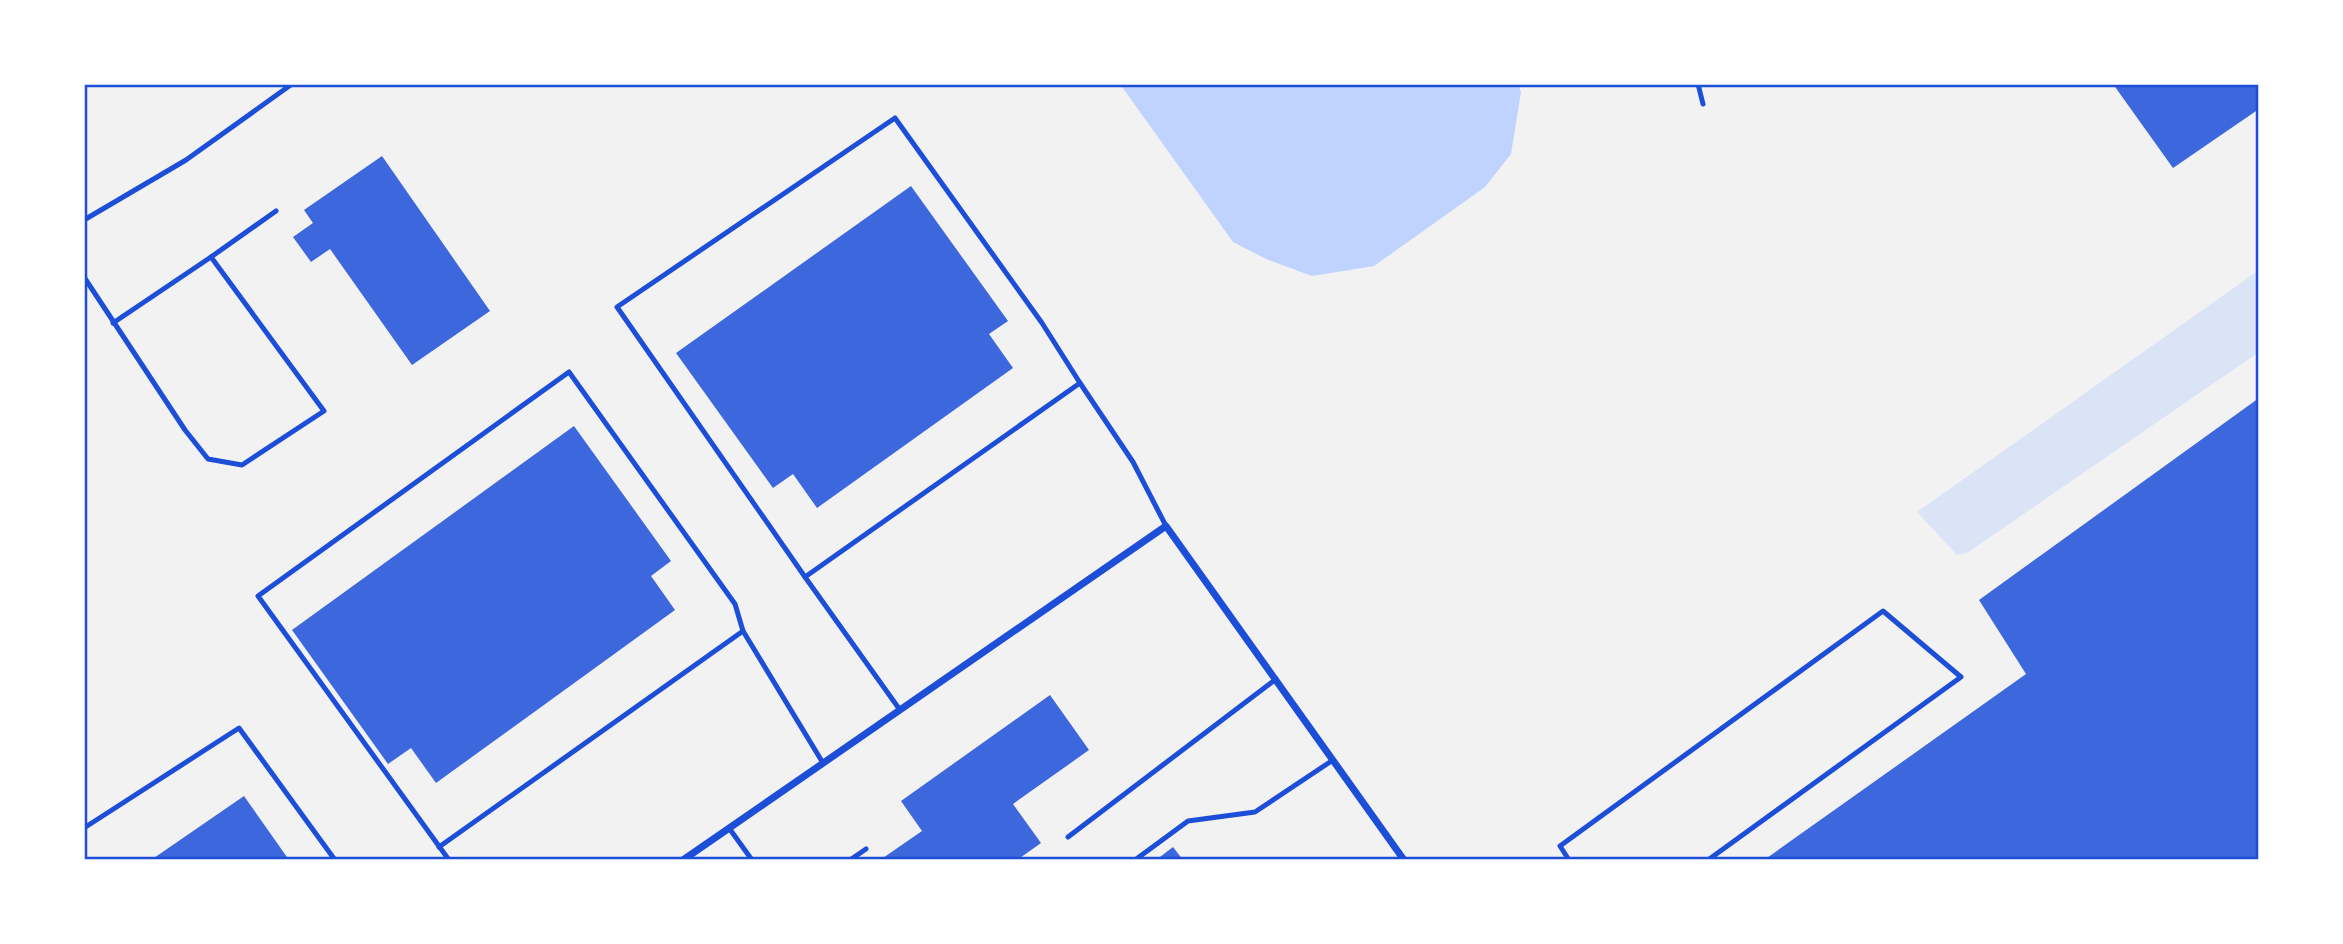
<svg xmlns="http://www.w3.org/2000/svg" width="2343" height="944" font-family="Bitter,serif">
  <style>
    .green { fill: #dbe4f7 }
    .water { fill: #bfd3fe }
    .building { fill: #3d67dc }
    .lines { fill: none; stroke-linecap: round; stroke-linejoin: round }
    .service { stroke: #1d4ed8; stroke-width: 5 }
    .minor { stroke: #1d4ed8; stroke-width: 7 }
    .neatline { fill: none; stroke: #1d4ed8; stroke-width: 2.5 }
  </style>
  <rect width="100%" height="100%" fill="#f2f2f2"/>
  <!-- green -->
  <path class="green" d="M 2259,270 L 2259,352 L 1967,553 L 1957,555 L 1917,512 Z"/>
  <!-- water -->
  <path class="water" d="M 1120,84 L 1518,84 L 1521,92 L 1511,154 L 1485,187 L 1374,266 L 1312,276 L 1266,259 L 1233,242 Z"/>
  <!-- building -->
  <g class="building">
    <path d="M 2113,84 L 2259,84 L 2259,109 L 2173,168 Z"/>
    <path d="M 382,156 L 490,311 L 412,365 L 330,249 L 311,262 L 293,237 L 313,223 L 304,210 Z"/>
    <path d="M 911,186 L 1008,321 L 989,334 L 1013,368 L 817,508 L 793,474 L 773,488 L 676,353 Z"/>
    <path d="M 2259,398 L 2259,860 L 1764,860 L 2026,674 L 1979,600 Z"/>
    <path d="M 574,426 L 671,561 L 651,576 L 675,610 L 436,783 L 411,748 L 388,764 L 292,630 Z"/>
    <path d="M 1050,695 L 1089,750 L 1013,804 L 1041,843 L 1017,860 L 880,860 L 922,831 L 901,801 Z"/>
    <path d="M 244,796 L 289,860 L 151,860 Z"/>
    <path d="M 1173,847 L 1183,860 L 1156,860 Z"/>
  </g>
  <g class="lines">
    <!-- service -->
    <g class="service">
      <path d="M 1698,84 L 1703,104"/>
      <path d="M 84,220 L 186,160 L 292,84"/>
      <path d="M 84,277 L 185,430 L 208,459 L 242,465 L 324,411 L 211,257 L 276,211"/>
      <path d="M 113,323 L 211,257"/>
      <path d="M 805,577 L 617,307 L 895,118 L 1042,323 L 1080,383"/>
      <path d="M 900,710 L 805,577 L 1080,383 L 1133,462 L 1166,526"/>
      <path d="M 84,828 L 239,728 L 335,860"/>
      <path d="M 729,828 L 752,860"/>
      <path d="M 1068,837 L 1276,679"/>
      <path d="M 439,847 L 743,631"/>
      <path d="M 449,860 L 258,596 L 569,372 L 735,604 L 743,631 L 823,763"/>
      <path d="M 850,860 L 866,849"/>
      <path d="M 1135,860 L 1188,821 L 1255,812 L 1333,760"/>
      <path d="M 1569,860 L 1560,846 L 1883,611 L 1961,677 L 1708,860"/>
    </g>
    <!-- minor -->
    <path class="minor" d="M 683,860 L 1166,526 L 1404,860"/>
  </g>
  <!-- border -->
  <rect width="2343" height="944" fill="none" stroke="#ffffff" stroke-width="172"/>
  <rect x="86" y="86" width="2171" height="772" class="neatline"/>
</svg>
